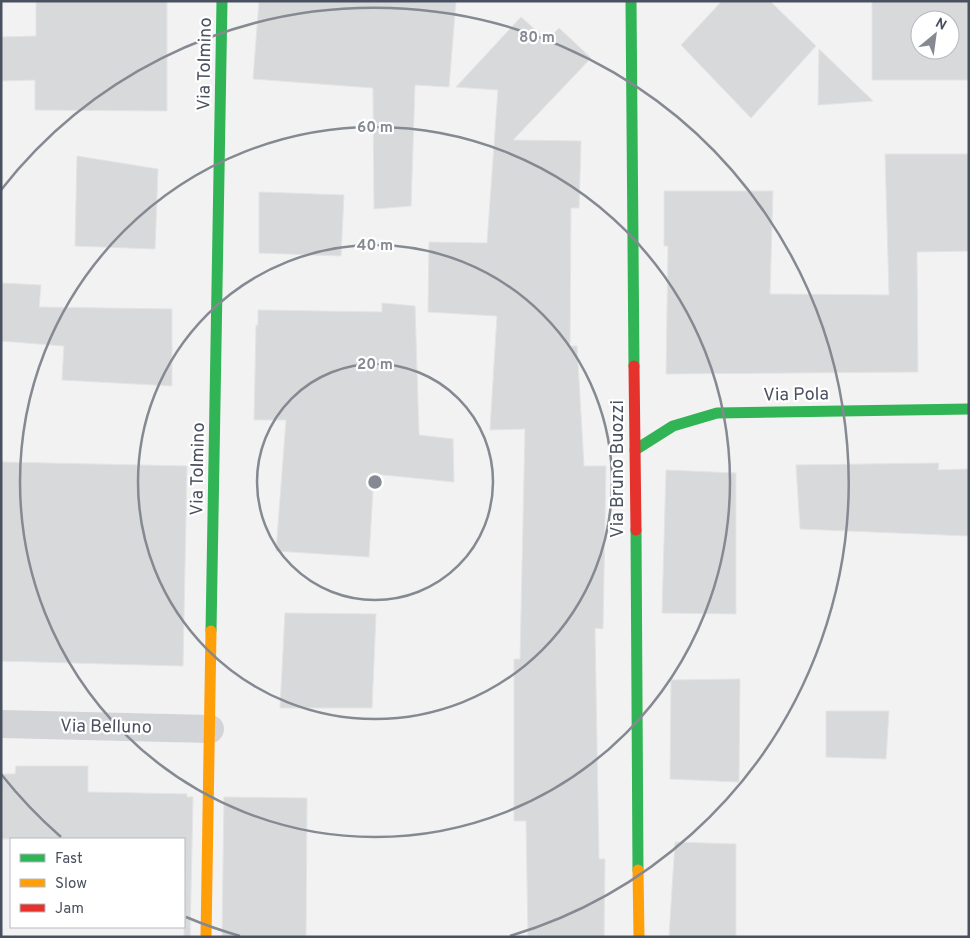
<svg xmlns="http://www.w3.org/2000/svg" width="970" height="938" font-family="Overpass,sans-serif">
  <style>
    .building { fill: #d8d9db; stroke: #e4e4e5; fill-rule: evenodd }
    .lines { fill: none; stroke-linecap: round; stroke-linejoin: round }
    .street { stroke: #d3d4d8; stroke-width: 28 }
    .fast { stroke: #30b455; stroke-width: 11 }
    .slow { stroke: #ff9f0a; stroke-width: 11 }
    .jam { stroke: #e5322d; stroke-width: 11 }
    .ring { fill: none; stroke: #848992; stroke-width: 2.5 }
    .labels { text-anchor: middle; stroke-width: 4.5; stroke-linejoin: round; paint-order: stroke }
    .street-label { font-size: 18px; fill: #49505f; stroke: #fff }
    .centre { fill: #848992; stroke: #fff; stroke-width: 2.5 }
    .ring-label { font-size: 15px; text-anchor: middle; font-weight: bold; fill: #848992; stroke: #fff; stroke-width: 4.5; stroke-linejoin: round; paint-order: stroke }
  </style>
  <rect width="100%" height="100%" fill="#f3f2f2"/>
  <!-- building -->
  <g class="building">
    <path d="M 36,1 L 167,1 L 167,111 L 35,110 L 35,80 L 1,81 L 1,37 L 36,36 Z"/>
    <path d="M 259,1 L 456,1 L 449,87 L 415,85 L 411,206 L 374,209 L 373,88 L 253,79 Z"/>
    <path d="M 722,1 L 770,1 L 816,46 L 751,118 L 681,45 Z"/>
    <path d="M 872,1 L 969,1 L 969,80 L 872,80 ZM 920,20 L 950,20 L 950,50 L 920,50 Z"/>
    <path d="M 521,17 L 547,40 L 559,28 L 591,58 L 513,140 L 581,141 L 579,208 L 571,208 L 570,346 L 577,346 L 584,466 L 606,466 L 603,629 L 595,628 L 599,859 L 605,859 L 604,937 L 528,937 L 526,821 L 514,821 L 514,659 L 520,659 L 525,429 L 490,430 L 497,316 L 428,312 L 429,242 L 487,243 L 498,90 L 456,87 Z"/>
    <path d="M 819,49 L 873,101 L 818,105 Z"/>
    <path d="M 885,154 L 969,154 L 969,251 L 917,252 L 918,372 L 666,374 L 668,246 L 664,246 L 664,191 L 773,191 L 770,294 L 889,295 Z"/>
    <path d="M 77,156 L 158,169 L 155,249 L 75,246 Z"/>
    <path d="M 259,192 L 344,195 L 341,256 L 259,253 Z"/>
    <path d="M 1,283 L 41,285 L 39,307 L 172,309 L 172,386 L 62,380 L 64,346 L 1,341 Z"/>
    <path d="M 382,303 L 415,306 L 419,435 L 453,439 L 454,482 L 374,474 L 369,557 L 276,551 L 286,420 L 254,420 L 256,325 L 258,325 L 258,310 L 382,312 Z"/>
    <path d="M 1,462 L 187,466 L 183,666 L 1,661 Z"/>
    <path d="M 939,463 L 938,470 L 969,469 L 969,536 L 800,529 L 796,465 Z"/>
    <path d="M 666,470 L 736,473 L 736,614 L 662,613 Z"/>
    <path d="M 285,613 L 376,614 L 372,708 L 280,708 Z"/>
    <path d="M 740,679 L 739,782 L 670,779 L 671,680 Z"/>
    <path d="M 826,711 L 889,711 L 886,759 L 826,757 Z"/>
    <path d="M 16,766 L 88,766 L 88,792 L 187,794 L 187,797 L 193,797 L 190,937 L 184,937 L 184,839 L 1,839 L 1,774 L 15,774 Z"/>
    <path d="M 224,797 L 307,798 L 306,937 L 222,937 Z"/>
    <path d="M 675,842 L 736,844 L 736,937 L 669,937 Z"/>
  </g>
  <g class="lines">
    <!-- street -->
    <path class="street" d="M 1,724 L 210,729"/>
    <!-- fast -->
    <g class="fast">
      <path d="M 631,1 L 634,366"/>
      <path d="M 635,450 L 673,426 L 717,413 L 969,409"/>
      <path d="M 636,530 L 638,870"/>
      <path d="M 211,631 L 222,1"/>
    </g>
    <!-- slow -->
    <g class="slow">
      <path d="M 638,870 L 639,937"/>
      <path d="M 206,937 L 211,631"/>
    </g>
    <!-- jam -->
    <path class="jam" d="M 634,366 L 636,530"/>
  </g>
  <!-- distance rings -->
  <g class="ring">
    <circle cx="375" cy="482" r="118"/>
    <circle cx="375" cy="482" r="237"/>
    <circle cx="375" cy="482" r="355"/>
    <path d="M240 936A474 474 0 0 1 186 917M61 837A474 474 0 0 1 1 774M1 190A474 474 0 1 1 510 936"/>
  </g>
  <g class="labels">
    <!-- street labels -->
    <g class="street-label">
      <text transform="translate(204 64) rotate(-89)" y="6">Via Tolmino</text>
      <text transform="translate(796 394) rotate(-1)" y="6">Via Pola</text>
      <text transform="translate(197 469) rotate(-89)" y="6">Via Tolmino</text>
      <text transform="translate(617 469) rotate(-90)" y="6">Via Bruno Buozzi</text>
      <text transform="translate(106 726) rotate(1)" y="6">Via Belluno</text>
    </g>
  </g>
  <circle cx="375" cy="482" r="8" class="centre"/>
  <g class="ring-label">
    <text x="537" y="42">80 m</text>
    <text x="375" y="132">60 m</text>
    <text x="375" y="250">40 m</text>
    <text x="375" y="369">20 m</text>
  </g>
  <!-- border -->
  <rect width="970" height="938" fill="none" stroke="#49505f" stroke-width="5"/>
  <!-- legend -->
  <rect x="10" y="838" width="175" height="90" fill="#ffffff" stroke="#b6b9bf"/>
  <rect x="20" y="854" width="25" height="8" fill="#30b455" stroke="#b6b9bf"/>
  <text x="55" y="863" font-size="15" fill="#49505f">Fast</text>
  <rect x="20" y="879" width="25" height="8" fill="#ff9f0a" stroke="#b6b9bf"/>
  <text x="55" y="888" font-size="15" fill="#49505f">Slow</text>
  <rect x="20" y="904" width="25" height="8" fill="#e5322d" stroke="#b6b9bf"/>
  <text x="55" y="913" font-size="15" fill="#49505f">Jam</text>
  <!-- north arrow -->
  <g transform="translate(935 35) rotate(29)"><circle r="24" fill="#ffffff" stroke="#b6b9bf"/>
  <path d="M0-4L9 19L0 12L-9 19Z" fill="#848992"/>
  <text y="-8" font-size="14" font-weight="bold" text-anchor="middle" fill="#49505f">N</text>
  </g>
</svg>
